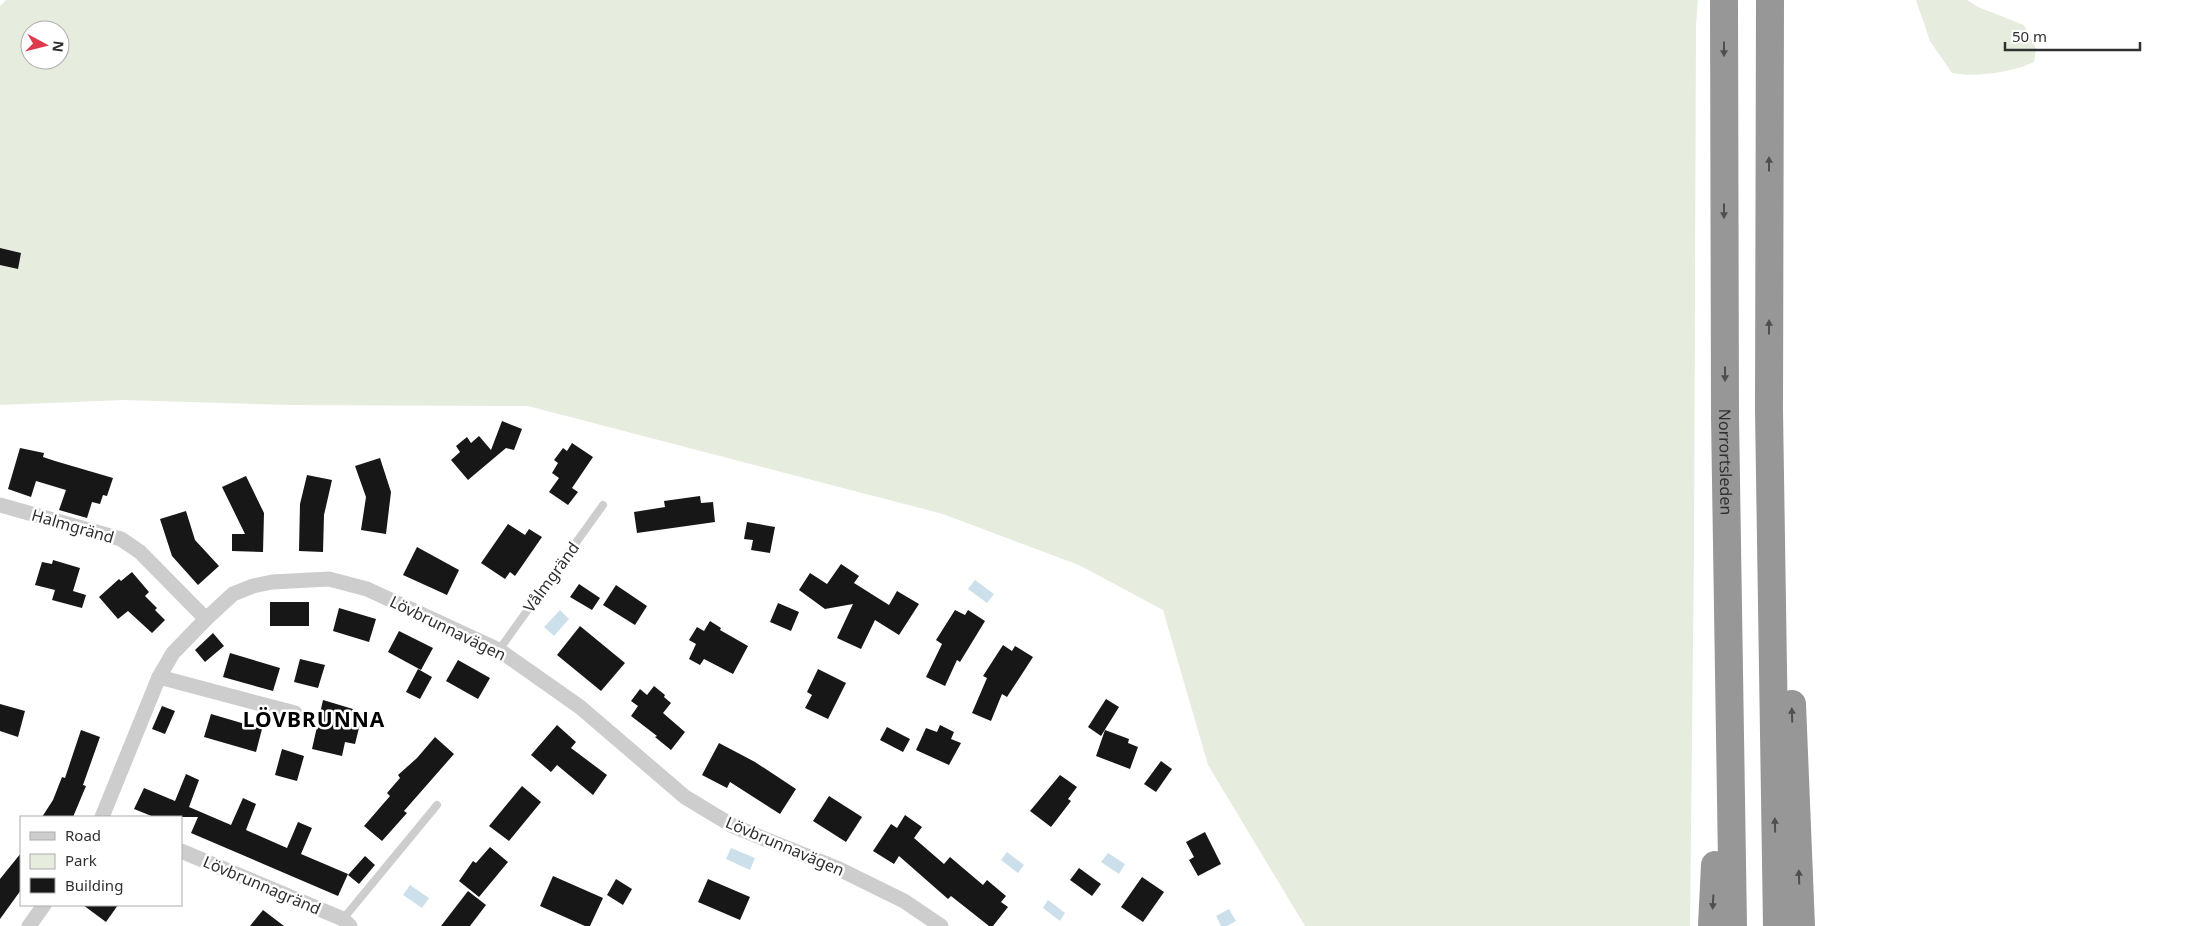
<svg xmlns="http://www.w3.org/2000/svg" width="2185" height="926" font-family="'Noto Sans',sans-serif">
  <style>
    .green { fill: #e6ecde; fill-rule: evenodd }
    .water { fill: #cce0eb }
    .building { fill: #171717 }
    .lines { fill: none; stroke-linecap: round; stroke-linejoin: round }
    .lane { stroke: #cdcdcd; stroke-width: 8 }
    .street { stroke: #cdcdcd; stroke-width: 15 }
    .highway { stroke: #979797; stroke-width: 28 }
    .oneway { fill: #4f4f4f }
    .labels { text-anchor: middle; stroke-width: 5; stroke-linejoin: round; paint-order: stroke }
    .street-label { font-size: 16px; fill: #303030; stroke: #fff }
    .district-label { font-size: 21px; font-weight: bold; letter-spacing: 1px; fill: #000; stroke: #fff }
  </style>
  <rect width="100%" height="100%" fill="#fff"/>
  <!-- green -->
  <g class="green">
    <path d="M 6,0 L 1698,0 L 1696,26 L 1694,548 L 1690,926 L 1305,926 L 1208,765 L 1163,610 L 1079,565 L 943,514 L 528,406 L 291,405 L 123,400 L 0,405 L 0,6 ZM 30,30 L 60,30 L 60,60 L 30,60 Z"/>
    <path d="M 1916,0 L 1967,0 L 1978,7 L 2024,25 L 2036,49 L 2034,62 C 2013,72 1975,78 1952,73 L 1930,41 Z"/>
  </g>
  <!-- water -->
  <g class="water">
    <path d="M 975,580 L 994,594 L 987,603 L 968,589 Z"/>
    <path d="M 560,610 L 569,619 L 554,636 L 544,627 Z"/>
    <path d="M 731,848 L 755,858 L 750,870 L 726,859 Z"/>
    <path d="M 1007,852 L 1024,865 L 1018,873 L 1001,860 Z"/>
    <path d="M 1108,853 L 1125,864 L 1119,874 L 1101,862 Z"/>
    <path d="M 410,885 L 429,898 L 422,908 L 403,895 Z"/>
    <path d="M 1048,900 L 1065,913 L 1060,921 L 1043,908 Z"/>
    <path d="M 1229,909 L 1236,921 L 1227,926 L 1221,926 L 1216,916 Z"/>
  </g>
  <!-- building -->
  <g class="building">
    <path d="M 0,248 L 21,253 L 18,269 L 0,265 Z"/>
    <path d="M 502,421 L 522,429 L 514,450 L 506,448 L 468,480 L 451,460 L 460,452 L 456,446 L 467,437 L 471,443 L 479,436 L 491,450 Z"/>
    <path d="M 572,443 L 593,457 L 572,488 L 578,492 L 568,505 L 549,492 L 559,478 L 552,473 L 558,463 L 554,460 L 563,448 L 567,451 Z"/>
    <path d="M 20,448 L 44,453 L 43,457 L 55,461 L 113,478 L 107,496 L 103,495 L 100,504 L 92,502 L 87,518 L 59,510 L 66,490 L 36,481 L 31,497 L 8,489 Z"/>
    <path d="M 380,458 L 391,492 L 386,534 L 361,530 L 366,497 L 355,466 Z"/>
    <path d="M 307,475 L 332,480 L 324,515 L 323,552 L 299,551 L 300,504 Z"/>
    <path d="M 246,476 L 264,513 L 263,552 L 232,551 L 232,534 L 245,534 L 222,487 Z"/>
    <path d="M 700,496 L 701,503 L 713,502 L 715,522 L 637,533 L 634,512 L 665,507 L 664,501 Z"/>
    <path d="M 186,511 L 195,540 L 219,566 L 198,585 L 172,556 L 160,519 Z"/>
    <path d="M 747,522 L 775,527 L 770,553 L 751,550 L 753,540 L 744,539 Z"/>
    <path d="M 508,524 L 525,535 L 529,529 L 542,537 L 515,576 L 510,572 L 505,579 L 481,563 Z"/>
    <path d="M 417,547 L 459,570 L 447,595 L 403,575 Z"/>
    <path d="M 53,560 L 80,568 L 73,591 L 86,595 L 82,608 L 52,600 L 55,590 L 35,585 L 42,562 L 52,564 Z"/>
    <path d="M 841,564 L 859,576 L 854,583 L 889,605 L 897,591 L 919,604 L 899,635 L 875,620 L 861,649 L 837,638 L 853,604 L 825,609 L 799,590 L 810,573 L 827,584 Z"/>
    <path d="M 132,572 L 149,592 L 145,596 L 157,608 L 155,610 L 165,620 L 152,633 L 128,611 L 118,619 L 99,597 L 119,579 L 121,581 Z"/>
    <path d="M 579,584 L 600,598 L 592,610 L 570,597 Z"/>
    <path d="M 616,585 L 647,606 L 635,625 L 603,605 Z"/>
    <rect x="270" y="602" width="39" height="24"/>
    <path d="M 778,603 L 799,612 L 791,631 L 770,622 Z"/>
    <path d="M 339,608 L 376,619 L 369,642 L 333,631 Z"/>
    <path d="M 955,610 L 965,615 L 968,610 L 985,621 L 960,662 L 957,660 L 945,686 L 926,677 L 942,644 L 936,640 Z"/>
    <path d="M 710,621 L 721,628 L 720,630 L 748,646 L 733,674 L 704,659 L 700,665 L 689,659 L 696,644 L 689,640 L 697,627 L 704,631 Z"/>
    <path d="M 580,626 L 625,663 L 601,691 L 557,655 Z"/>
    <path d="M 399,631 L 433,648 L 421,670 L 388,652 Z"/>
    <path d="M 213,633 L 224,646 L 205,662 L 195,650 Z"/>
    <path d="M 1003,645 L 1012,651 L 1015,646 L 1033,657 L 1007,697 L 1002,694 L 991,721 L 972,713 L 987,678 L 983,676 Z"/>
    <path d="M 230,653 L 280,668 L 273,691 L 223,677 Z"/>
    <path d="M 300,659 L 325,665 L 318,688 L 294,682 Z"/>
    <path d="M 458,660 L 490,678 L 478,699 L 446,681 Z"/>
    <path d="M 418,669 L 432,677 L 420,699 L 406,692 Z"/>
    <path d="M 818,669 L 846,683 L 828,719 L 805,708 L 812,695 L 807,692 Z"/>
    <path d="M 654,686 L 665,695 L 664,697 L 671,703 L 663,713 L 685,732 L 671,750 L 655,737 L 657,736 L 631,716 L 638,706 L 631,701 L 640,689 L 647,695 Z"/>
    <path d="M 1106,699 L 1119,707 L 1101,736 L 1088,727 Z"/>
    <path d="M 323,700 L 353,709 L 350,722 L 360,724 L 355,744 L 345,742 L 342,756 L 312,749 Z"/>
    <path d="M 0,704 L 25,711 L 18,737 L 0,731 Z"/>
    <path d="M 162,706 L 175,711 L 165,734 L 152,729 Z"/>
    <path d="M 211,714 L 262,729 L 256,752 L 204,737 Z"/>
    <path d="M 557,725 L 576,742 L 571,748 L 607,775 L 593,795 L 557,765 L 551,772 L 531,755 Z"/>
    <path d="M 940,725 L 954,732 L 951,739 L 961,743 L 949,765 L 916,750 L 926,728 L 937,732 Z"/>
    <path d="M 887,727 L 910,739 L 903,752 L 880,740 Z"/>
    <path d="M 81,730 L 100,737 L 83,785 L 86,786 L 73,817 L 42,817 L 53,800 L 62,777 L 65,778 Z"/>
    <path d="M 1105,730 L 1129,739 L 1128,743 L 1138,747 L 1130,769 L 1096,756 Z"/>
    <path d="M 435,737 L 454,754 L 404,811 L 407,813 L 382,841 L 364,826 L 390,796 L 387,793 L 400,778 L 398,775 L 417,758 Z"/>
    <path d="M 719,743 L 755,762 L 796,789 L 780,814 L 730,782 L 727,788 L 702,775 Z"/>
    <path d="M 282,749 L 304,756 L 297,781 L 275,775 Z"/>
    <path d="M 1161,761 L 1172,769 L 1156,792 L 1144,784 Z"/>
    <path d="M 186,774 L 199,780 L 189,807 L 231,825 L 243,798 L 256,804 L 246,830 L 287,848 L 298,822 L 312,828 L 301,854 L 348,874 L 338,896 L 191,833 L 198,817 L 154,817 L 134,809 L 144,788 L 175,801 Z"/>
    <path d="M 1060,775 L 1077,787 L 1068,799 L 1071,801 L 1051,827 L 1030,811 Z"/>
    <path d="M 522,786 L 541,802 L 509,841 L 489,826 Z"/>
    <path d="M 829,796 L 862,817 L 846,842 L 813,821 Z"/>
    <path d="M 905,815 L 922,827 L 914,838 L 944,864 L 950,857 L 983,885 L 987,880 L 1006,896 L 1001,902 L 1008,907 L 993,926 L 989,926 L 951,896 L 948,899 L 899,856 L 894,864 L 873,851 L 891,824 L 897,828 Z"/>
    <path d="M 1205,832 L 1221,864 L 1198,876 L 1189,860 L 1194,857 L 1186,842 Z"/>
    <path d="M 490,847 L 508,862 L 479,897 L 459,881 L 473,861 L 476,863 Z"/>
    <path d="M 21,853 L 21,890 L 0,919 L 0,879 Z"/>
    <path d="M 365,856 L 375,865 L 359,884 L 348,875 Z"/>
    <path d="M 1079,868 L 1101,884 L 1092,896 L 1070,880 Z"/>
    <path d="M 553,876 L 603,898 L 590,926 L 585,926 L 540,906 Z"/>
    <path d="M 1142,877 L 1164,892 L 1143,922 L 1121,907 Z"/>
    <path d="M 616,879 L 632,889 L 623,905 L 607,895 Z"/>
    <path d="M 708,879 L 750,897 L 740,920 L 698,902 Z"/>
    <path d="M 468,891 L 486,905 L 470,926 L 441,926 Z"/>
    <path d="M 83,905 L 118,905 L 106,922 Z"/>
    <path d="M 263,910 L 284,926 L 250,926 Z"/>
  </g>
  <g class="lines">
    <!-- lane -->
    <g class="lane">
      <path d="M 499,650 L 603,505"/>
      <path d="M 343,919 L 437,805"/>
    </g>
    <!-- street -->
    <g class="street">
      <path d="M 0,505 L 121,539 L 140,552 L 206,619"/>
      <path d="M 159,677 L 295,713"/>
      <path d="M 102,817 L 159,677 L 173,653 L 206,619 L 233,594 L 253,586 L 272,582 L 329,579 L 367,589 L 499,650 L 580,707 L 685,797 L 733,826 L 839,869 L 904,901 L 941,926"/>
      <path d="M 181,851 L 343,919 L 350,926"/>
      <path d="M 29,926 L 44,905"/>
    </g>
    <!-- highway -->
    <g class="highway">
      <path id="s1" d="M 1724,0 L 1725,417 L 1733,926"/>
      <path d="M 1770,0 L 1769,411 L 1777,926"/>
      <path d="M 1792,704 L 1801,926"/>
      <path d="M 1712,926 L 1715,865"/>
    </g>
  </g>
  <!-- one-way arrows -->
  <defs><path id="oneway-solid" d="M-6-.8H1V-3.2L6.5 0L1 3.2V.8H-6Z" transform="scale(1.25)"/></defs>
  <g class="oneway">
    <use href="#oneway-solid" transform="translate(1724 49) rotate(90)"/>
    <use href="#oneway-solid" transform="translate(1769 164) rotate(-90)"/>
    <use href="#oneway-solid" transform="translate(1724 211) rotate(90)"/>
    <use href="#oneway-solid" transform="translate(1769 327) rotate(-90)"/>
    <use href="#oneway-solid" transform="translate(1725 374) rotate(90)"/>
    <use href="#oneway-solid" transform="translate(1792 715) rotate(-92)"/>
    <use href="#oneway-solid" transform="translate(1775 825) rotate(-91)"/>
    <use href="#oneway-solid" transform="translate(1799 877) rotate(-92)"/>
    <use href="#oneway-solid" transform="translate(1713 902) rotate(93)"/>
  </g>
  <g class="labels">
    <!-- street labels -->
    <g class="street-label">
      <text dy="6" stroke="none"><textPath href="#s1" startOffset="462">Norrortsleden</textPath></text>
      <text transform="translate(73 526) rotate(16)" y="6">Halmgränd</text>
      <text transform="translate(551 577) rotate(-54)" y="6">Vålmgränd</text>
      <text transform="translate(448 628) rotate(26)" y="6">Lövbrunnavägen</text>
      <text transform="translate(785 846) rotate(23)" y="6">Lövbrunnavägen</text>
      <text transform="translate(262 885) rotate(23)" y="6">Lövbrunnagränd</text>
    </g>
    <!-- district labels -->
    <g class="district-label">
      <text x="314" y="727">LÖVBRUNNA</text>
    </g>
  </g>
  <!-- legend -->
  <rect x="20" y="816" width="162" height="90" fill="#ffffff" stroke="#acacac"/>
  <rect x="30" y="832" width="25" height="8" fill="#cdcdcd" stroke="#acacac"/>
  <text x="65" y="841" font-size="15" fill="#303030">Road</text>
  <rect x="30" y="854" width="25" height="15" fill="#e6ecde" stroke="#acacac"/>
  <text x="65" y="866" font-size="15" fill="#303030">Park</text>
  <rect x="30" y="878" width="25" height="15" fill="#171717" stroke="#acacac"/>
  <text x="65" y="891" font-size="15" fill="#303030">Building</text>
  <!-- north arrow -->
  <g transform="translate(45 45) rotate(97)"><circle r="24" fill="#ffffff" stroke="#acacac"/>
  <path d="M0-4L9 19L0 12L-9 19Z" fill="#de3a4e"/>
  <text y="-8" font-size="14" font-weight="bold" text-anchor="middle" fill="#303030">N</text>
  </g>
  <!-- scale -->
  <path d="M2005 42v8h135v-8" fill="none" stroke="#303030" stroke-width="2.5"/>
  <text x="2012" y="42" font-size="15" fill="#303030" stroke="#ffffff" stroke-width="4" paint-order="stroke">50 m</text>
</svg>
